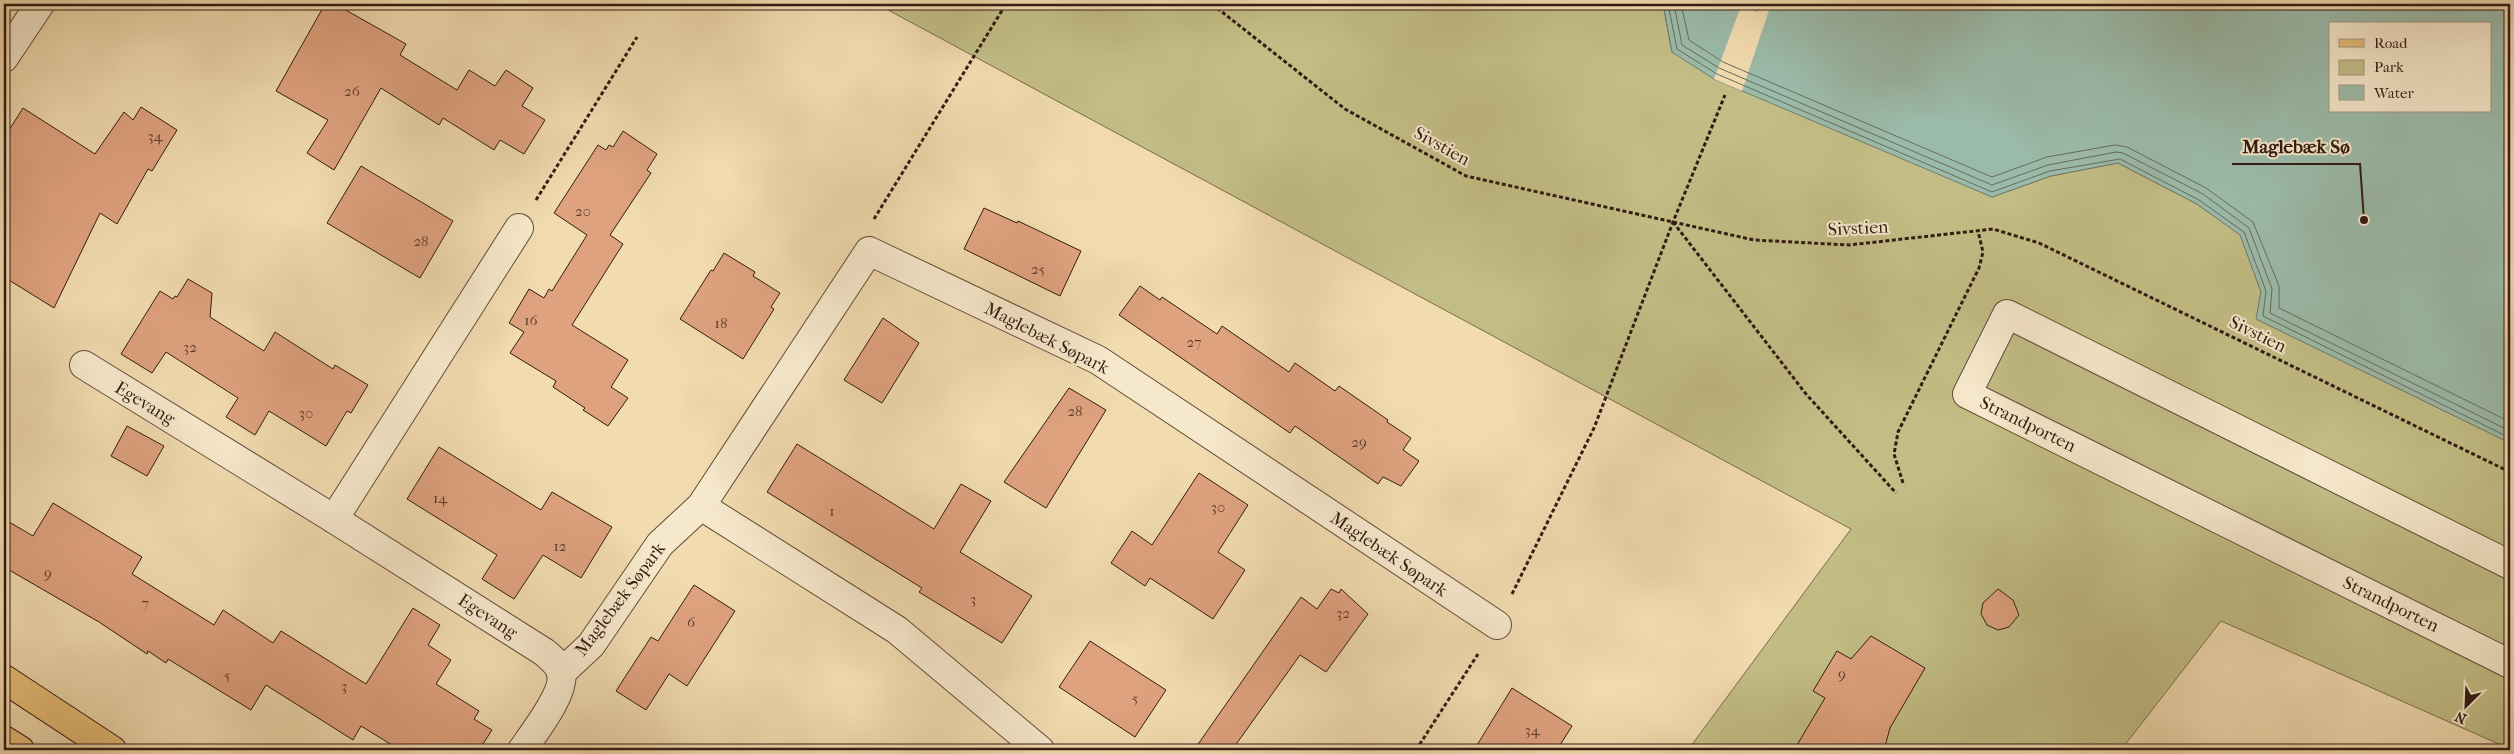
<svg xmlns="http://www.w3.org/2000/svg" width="2514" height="754" font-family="'IM FELL French Canon',serif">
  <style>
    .green { fill: #c2bd85; stroke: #7a6c4c }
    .water { fill: #9bbbaa; stroke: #717b6d; fill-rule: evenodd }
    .pier { fill: #f1dbaf }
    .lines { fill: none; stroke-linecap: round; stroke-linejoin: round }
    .shore { stroke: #676b5e; stroke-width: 1 }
    .building { fill: #dea27e; stroke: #331b12 }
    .minor-casing { stroke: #624b39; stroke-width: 30 }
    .major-casing { stroke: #331b12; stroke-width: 30 }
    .path { stroke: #331b12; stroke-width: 3; stroke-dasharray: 4 2.5; stroke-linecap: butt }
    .minor { stroke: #f6e8cb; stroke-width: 28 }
    .major { stroke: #e8be78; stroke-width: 28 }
    .labels { text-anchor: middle; stroke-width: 4; stroke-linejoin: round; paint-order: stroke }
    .number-label { font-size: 15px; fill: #5e3d2d }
    .street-label { font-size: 18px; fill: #331b12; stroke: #f6e8cb }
    .leader { fill: none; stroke: #331b12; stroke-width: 2 }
    .callout-dot { fill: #331b12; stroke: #f6e8cb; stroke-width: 2 }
    .callout-label { font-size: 19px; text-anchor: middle; font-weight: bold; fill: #331b12; stroke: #f6e8cb; stroke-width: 4; stroke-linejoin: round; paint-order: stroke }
  </style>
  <rect width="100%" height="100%" fill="#f1dbaf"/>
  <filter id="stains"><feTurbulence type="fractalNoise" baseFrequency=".004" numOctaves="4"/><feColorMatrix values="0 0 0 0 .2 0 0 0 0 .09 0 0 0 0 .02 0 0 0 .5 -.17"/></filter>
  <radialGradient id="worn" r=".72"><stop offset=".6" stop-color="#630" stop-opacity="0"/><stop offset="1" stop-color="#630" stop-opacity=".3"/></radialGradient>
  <!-- green -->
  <path class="green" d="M 877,4 L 1663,4 L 1672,52 L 1992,197 L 2051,176 L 2118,163 L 2197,204 L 2241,235 L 2261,292 L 2257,319 L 2510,443 L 2510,749 L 2221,621 L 2121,750 L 1688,750 L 1851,529 Z"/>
  <!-- water -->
  <path class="water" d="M 1663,4 L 2510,4 L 2510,443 L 2256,319 L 2261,292 L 2240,235 L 2197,204 L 2118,163 L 2051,176 L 1992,197 L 1714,79 L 1672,52 ZM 2330,24 L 2490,24 L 2490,111 L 2330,111 Z"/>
  <!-- pier -->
  <path class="pier" d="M 1761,4 L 1771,4 L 1742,91 L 1714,79 L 1741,6 L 1758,12 Z"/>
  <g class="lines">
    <!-- shore -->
    <g class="shore">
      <path d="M 1668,4 L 1677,49 L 1717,74 L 1992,192 L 2050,171 L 2120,159 L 2199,200 L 2244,232 L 2266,291 L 2263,316 L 2510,438"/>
      <path d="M 1674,4 L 1682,45 L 1719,68 L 1992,185 L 2048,165 L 2116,152 L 2123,153 L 2203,194 L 2249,228 L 2272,289 L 2270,313 L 2510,431"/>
      <path d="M 1681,4 L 1689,40 L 1723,62 L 1992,177 L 2047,157 L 2115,145 L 2127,147 L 2206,188 L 2253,222 L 2279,286 L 2279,308 L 2510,422"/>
    </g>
  </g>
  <!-- building -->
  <g class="building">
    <path d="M 325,4 L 335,4 L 406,44 L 400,55 L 457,90 L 469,70 L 495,86 L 506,70 L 533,88 L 522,106 L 545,120 L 524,154 L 500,140 L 494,150 L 443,118 L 439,125 L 381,88 L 334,170 L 307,153 L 328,120 L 276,91 Z"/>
    <path d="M 141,107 L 177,130 L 152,171 L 148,169 L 117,224 L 100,213 L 54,308 L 4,277 L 4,138 L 23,108 L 95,154 L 124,112 L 133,120 Z"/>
    <path d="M 623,131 L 657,154 L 647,170 L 651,173 L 610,235 L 623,244 L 572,325 L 628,360 L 611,387 L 628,398 L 608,426 L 583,410 L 585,408 L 553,387 L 556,381 L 510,353 L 524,332 L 509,323 L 529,289 L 544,298 L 549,289 L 552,291 L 587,235 L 554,213 L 598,145 L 606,150 L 609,145 L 613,147 Z"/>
    <path d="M 361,166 L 453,221 L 420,278 L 327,223 Z"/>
    <path d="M 984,208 L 1017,223 L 1018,221 L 1081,251 L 1060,296 L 964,249 Z"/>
    <path d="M 724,253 L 755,272 L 753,276 L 780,293 L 771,307 L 774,309 L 743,359 L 680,319 L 711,270 L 713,271 Z"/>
    <path d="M 188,279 L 212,293 L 210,317 L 264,351 L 275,332 L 333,369 L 335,365 L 368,385 L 351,413 L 347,411 L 326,446 L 269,411 L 255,435 L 226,417 L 238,398 L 166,352 L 152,373 L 121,354 L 160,291 L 173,299 L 175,296 L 177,297 Z"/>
    <path d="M 1140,286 L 1160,300 L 1162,297 L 1217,334 L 1222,326 L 1289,372 L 1295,363 L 1335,391 L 1339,386 L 1388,420 L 1387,422 L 1411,438 L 1403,450 L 1419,461 L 1401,486 L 1383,477 L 1378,484 L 1295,426 L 1290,433 L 1119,315 Z"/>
    <path d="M 883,318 L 919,343 L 882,403 L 844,380 Z"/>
    <path d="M 1069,388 L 1106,410 L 1046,508 L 1004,482 Z"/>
    <path d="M 127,426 L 164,446 L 147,476 L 111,456 Z"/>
    <path d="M 797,444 L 934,529 L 961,484 L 991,501 L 960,552 L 1032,596 L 1002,643 L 919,592 L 922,588 L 767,492 Z"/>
    <path d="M 439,447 L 541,510 L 552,492 L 612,527 L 581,578 L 543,555 L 514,599 L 482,579 L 497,555 L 407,499 Z"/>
    <path d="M 1199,473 L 1248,505 L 1218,552 L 1245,570 L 1213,619 L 1150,578 L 1145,586 L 1111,563 L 1132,531 L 1152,545 Z"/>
    <path d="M 53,503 L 142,557 L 132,574 L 214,625 L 223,610 L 273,643 L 281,631 L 366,684 L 413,608 L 440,625 L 428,645 L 451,660 L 436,684 L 479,711 L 474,719 L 492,730 L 479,750 L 400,750 L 361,726 L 353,740 L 266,685 L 251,710 L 168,659 L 166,663 L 148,651 L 147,654 L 99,622 L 4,567 L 4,519 L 33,536 Z"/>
    <path d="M 694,585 L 735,611 L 687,686 L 669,674 L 646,710 L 616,691 L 651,637 L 658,641 Z"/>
    <path d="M 1331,589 L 1339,593 L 1341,589 L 1368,614 L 1326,672 L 1300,655 L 1232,750 L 1194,750 L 1301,597 L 1317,609 Z"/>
    <path d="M 1998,589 L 2013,600 L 2019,615 L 2009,627 L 1998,630 L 1987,625 L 1981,614 L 1983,603 Z"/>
    <path d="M 1871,636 L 1925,668 L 1890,728 L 1884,750 L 1794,750 L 1825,698 L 1813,691 L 1837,651 L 1851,659 Z"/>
    <path d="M 1090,641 L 1166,690 L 1135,737 L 1059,687 Z"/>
    <path d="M 1512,688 L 1572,726 L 1557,750 L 1474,750 Z"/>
  </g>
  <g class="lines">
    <!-- minor casing -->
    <g class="minor-casing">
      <g id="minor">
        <path d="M 4,58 L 40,4"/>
        <path d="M 84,365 L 334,519 L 544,652 C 550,657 559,664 561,673 C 566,692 533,734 522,750"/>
        <path d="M 701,506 L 897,630 L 1040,750"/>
        <path d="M 334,519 L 519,228"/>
        <path d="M 2510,565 L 2007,314 L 1967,394 L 2510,664"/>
        <path d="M 561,673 L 591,645 L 660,544 L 701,506 L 869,251 L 1098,360 L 1497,625"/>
      </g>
    </g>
    <!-- major casing -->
    <g class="major-casing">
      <g id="major">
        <path d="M 4,679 L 112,750"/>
        <path d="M 4,740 L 20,750"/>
      </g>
    </g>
    <!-- path -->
    <g class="path">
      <path d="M 1212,4 L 1345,109 L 1466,176 L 1754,240 L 1849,245 L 1993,229 L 2039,243 L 2510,472"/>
      <path d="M 536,200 L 637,37"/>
      <path d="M 874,219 L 1006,4"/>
      <path d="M 1673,222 L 1806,394 L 1896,493"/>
      <path d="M 1903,483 L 1894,454 L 1898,432 L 1979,268 L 1983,252 L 1978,231"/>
      <path d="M 1512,594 L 1594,428 L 1673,222 L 1725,95"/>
      <path d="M 1416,750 L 1478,654"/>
    </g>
    <!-- minor -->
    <use href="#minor" class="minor"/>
    <!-- major -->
    <use href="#major" class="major"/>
  </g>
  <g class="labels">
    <!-- number labels -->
    <g class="number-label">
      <text x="352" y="96">26</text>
      <text x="155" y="141">34</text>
      <text x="583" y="216">20</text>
      <text x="421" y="246">28</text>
      <text x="1038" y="274">25</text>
      <text x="531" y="325">16</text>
      <text x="721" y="328">18</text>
      <text x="1194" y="347">27</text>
      <text x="190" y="352">32</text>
      <text x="1075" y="416">28</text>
      <text x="306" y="418">30</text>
      <text x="1359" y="447">29</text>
      <text x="440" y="503">14</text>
      <text x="1218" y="512">30</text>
      <text x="832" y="516">1</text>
      <text x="560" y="551">12</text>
      <text x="48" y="578">9</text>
      <text x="973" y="604">3</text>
      <text x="145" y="608">7</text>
      <text x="1343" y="618">32</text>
      <text x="691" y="627">6</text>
      <text x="1842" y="679">9</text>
      <text x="227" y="680">5</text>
      <text x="344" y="691">3</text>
      <text x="1135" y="703">5</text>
      <text x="1532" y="735">34</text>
    </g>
    <!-- street labels -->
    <g class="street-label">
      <text transform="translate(1442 146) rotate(29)" y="6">Sivstien</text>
      <text transform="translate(1858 228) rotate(-3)" y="6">Sivstien</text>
      <text transform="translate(2258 334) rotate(26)" y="6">Sivstien</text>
      <text transform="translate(1047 338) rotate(27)" y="6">Maglebæk Søpark</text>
      <text transform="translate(145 403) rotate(31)" y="6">Egevang</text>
      <text transform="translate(2028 424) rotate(26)" y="6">Strandporten</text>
      <text transform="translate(1389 554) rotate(34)" y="6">Maglebæk Søpark</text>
      <text transform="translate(620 599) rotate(-53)" y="6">Maglebæk Søpark</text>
      <text transform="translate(2391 604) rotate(26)" y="6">Strandporten</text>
      <text transform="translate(488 616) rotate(33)" y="6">Egevang</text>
    </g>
  </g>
  <!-- callouts -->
  <path class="leader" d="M2364 220L2360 164H2232"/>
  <circle class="callout-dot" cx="2364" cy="220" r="5"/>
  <g class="callout-label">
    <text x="2296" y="153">Maglebæk Sø</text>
  </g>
  <!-- margin -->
  <rect width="2514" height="754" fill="none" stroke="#f1dbaf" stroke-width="20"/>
  <rect x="5" y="5" width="2504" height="744" fill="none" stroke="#331b12" stroke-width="2.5"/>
  <rect x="10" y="10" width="2494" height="734" fill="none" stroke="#331b12"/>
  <!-- legend -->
  <rect x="2329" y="22" width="162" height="90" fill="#f6e8cb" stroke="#a89681"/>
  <rect x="2339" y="39" width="25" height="8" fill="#e8be78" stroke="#a89681"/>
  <text x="2374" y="48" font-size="15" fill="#331b12">Road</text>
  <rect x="2339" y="60" width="25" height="15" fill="#c2bd85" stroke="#a89681"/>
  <text x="2374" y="72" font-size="15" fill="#331b12">Park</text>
  <rect x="2339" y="85" width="25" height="15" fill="#9bbbaa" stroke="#a89681"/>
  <text x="2374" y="98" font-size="15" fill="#331b12">Water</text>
  <!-- north arrow -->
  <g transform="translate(2466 706) rotate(204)" stroke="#f6e8cb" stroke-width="4" paint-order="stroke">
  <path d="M0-4L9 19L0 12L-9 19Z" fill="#331b12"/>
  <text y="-8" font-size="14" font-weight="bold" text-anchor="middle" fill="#331b12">N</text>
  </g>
  <rect width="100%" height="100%" filter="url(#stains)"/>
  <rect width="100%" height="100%" fill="url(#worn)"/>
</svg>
